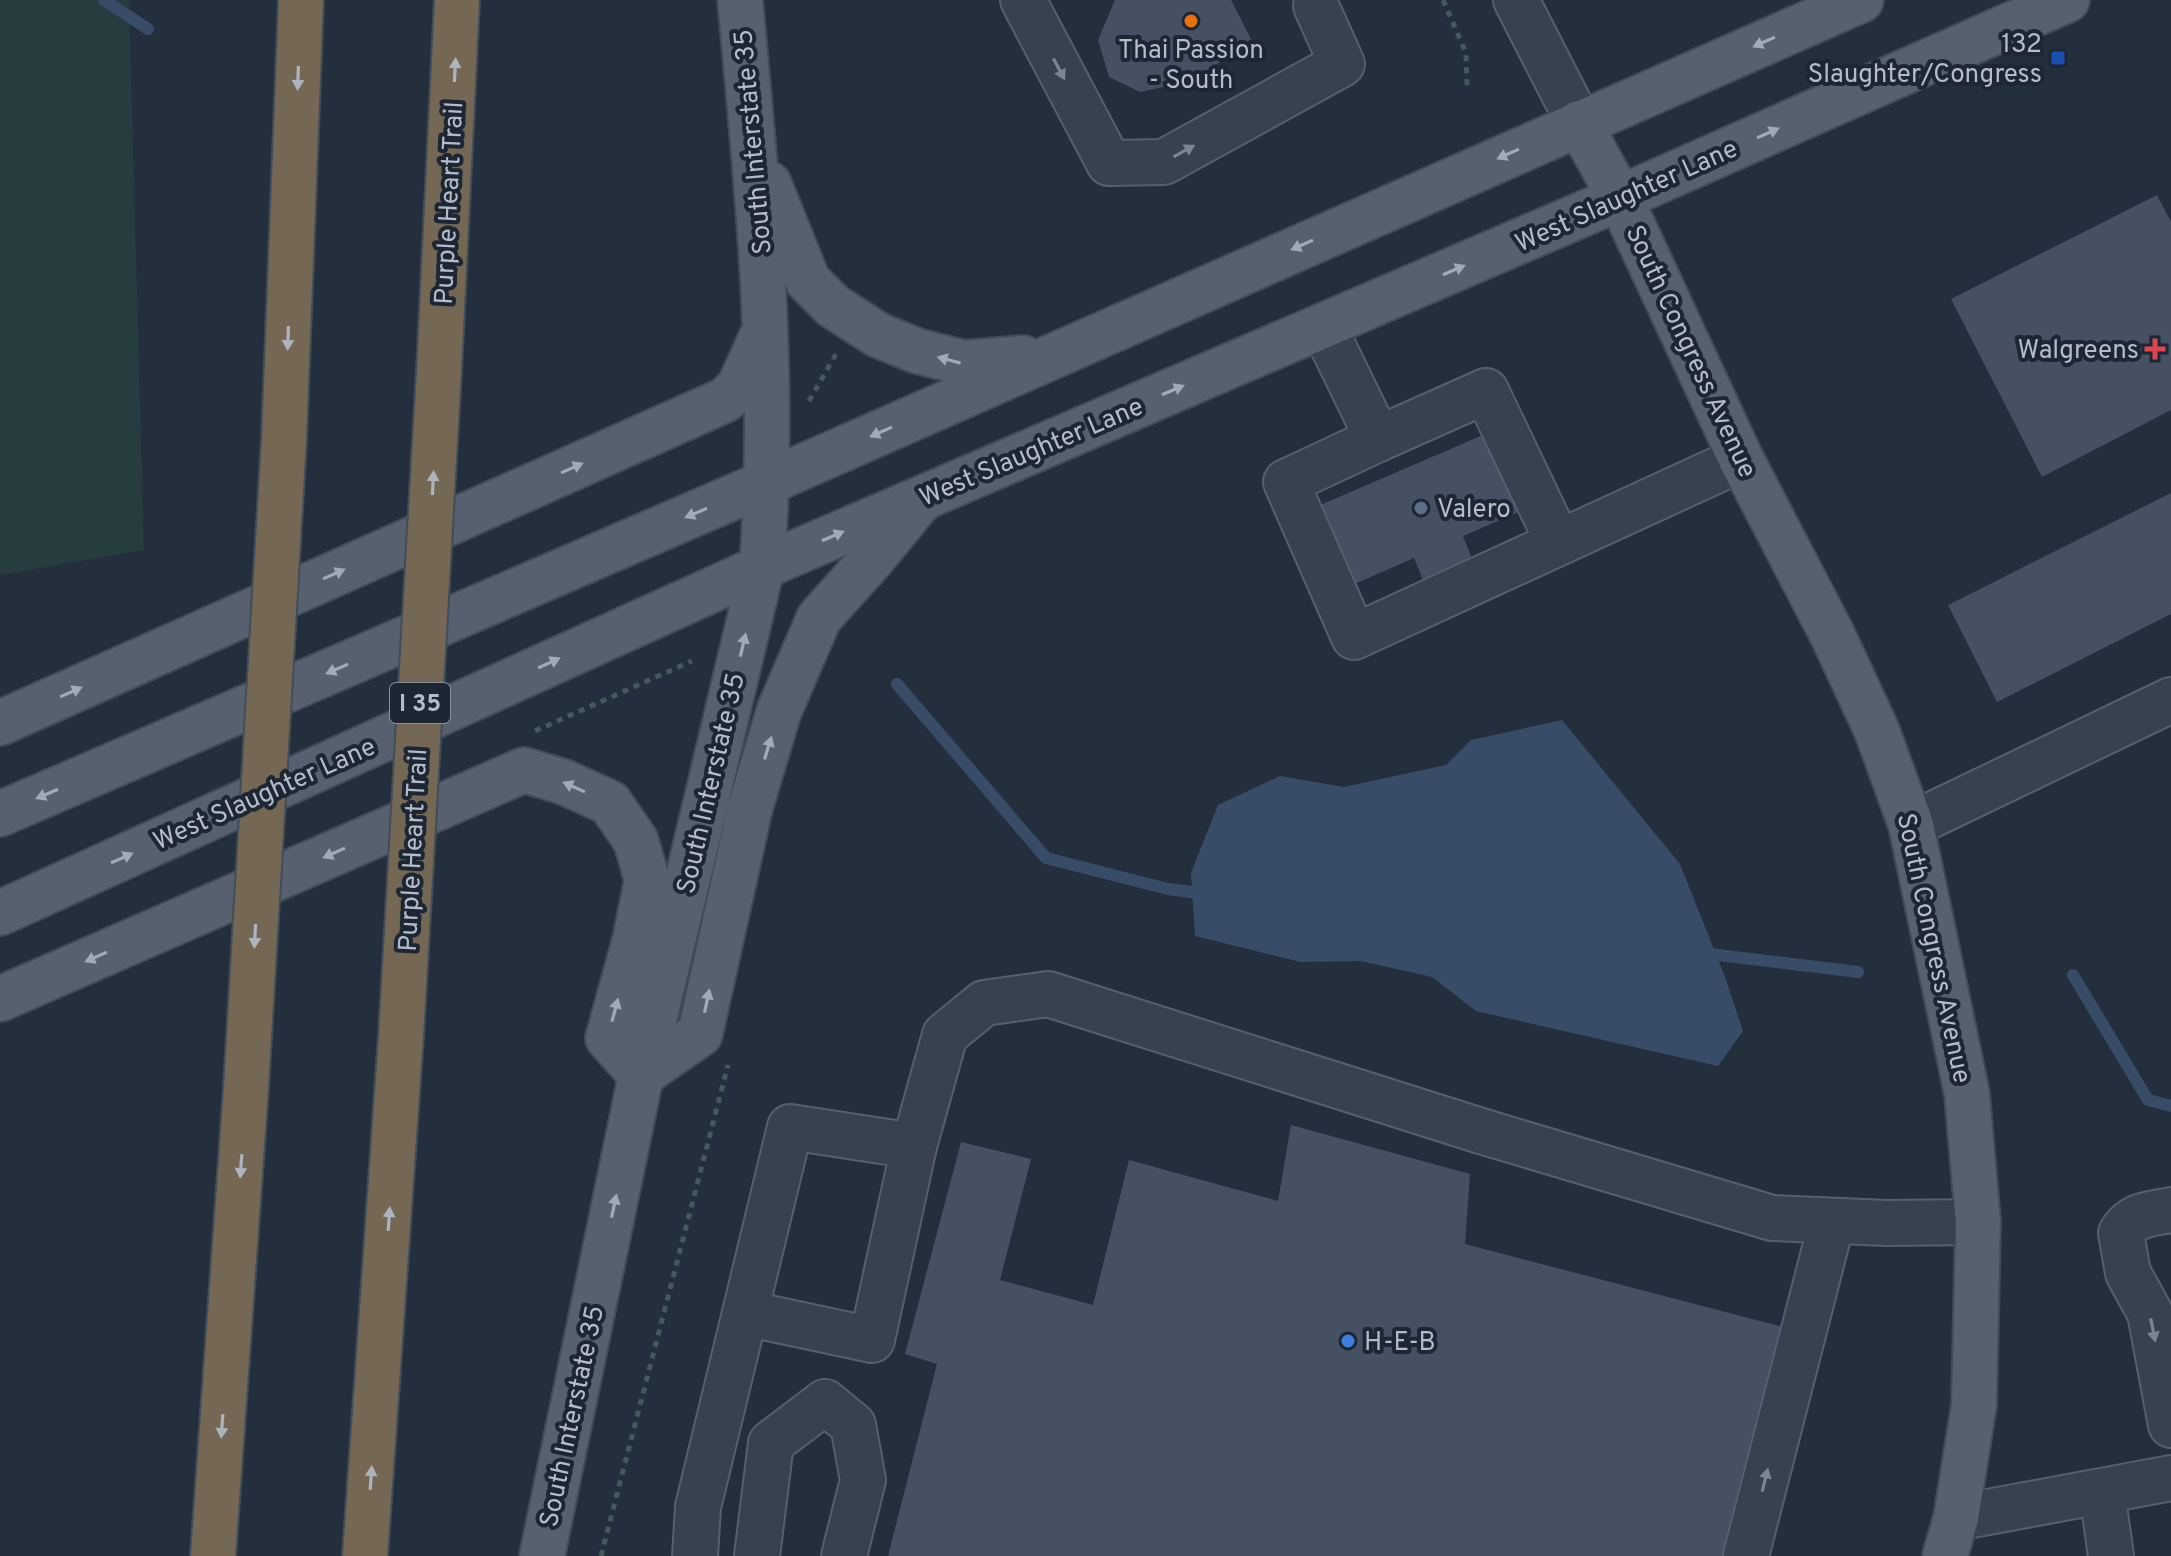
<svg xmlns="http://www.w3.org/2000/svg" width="2171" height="1556" font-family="Overpass,sans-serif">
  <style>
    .green { fill: #263c3f }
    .water { fill: #394c67 }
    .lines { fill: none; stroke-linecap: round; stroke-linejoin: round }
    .stream { stroke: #394c67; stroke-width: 12 }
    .building { fill: #455162 }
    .minor-casing { stroke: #565f6c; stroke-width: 48 }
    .major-casing { stroke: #414a57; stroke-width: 48 }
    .highway-casing { stroke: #434c59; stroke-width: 48 }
    .path { stroke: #44595c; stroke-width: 5; stroke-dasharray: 6 6; stroke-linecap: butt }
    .minor { stroke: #38414e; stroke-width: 44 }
    .major { stroke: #56606e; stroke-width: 44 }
    .highway { stroke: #746855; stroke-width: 44 }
    .highway-bridge-casing { stroke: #434c59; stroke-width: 48; stroke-linecap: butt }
    .highway-bridge { stroke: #746855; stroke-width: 44 }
    .oneway { fill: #a1aab7 }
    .oneway2 { fill: #7c8592 }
    .oneway3 { fill: #aeb4bd }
    .food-dot { fill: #e8710a; stroke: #1d2633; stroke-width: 3 }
    .transit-dot { fill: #1a4fb4; stroke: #1d2633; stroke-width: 3 }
    .health-dot { fill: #e0444e; stroke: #1d2633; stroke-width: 3 }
    .service-dot { fill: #5c6f8a; stroke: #1d2633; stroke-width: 3 }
    .shop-dot { fill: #3f7fe0; stroke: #1d2633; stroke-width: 3 }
    .labels { text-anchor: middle; stroke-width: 8; stroke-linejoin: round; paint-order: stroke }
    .shield { fill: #1d2633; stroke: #878f9c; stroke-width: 2 }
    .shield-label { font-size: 24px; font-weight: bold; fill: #b4bcc9 }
    .poi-label { font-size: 26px; fill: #b4bcc9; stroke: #1d2633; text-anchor: end }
    .street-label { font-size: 26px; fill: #b4bcc9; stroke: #1d2633 }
  </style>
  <rect width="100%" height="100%" fill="#242f3e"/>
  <!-- green -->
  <path class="green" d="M 0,0 L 129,0 L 144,550 L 0,575 Z"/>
  <!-- water -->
  <path class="water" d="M 1562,720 L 1680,864 L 1725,977 L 1743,1031 L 1718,1066 L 1476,1011 L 1432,977 L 1361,961 L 1301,962 L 1195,936 L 1191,873 L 1218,805 L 1280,776 L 1344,787 L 1446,765 L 1471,740 Z"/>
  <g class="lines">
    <!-- stream -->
    <g class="stream">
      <path d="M 104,0 L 148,29"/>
      <path d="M 897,684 L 1046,858 L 1168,889 L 1207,894"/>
      <path d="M 1702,953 L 1858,972"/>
      <path d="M 2073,975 L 2148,1100 L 2171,1106"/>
    </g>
  </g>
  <!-- building -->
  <g class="building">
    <path d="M 1115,0 L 1231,0 L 1252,41 L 1191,81 L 1140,92 L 1109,77 L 1098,40 Z"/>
    <path d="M 2157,195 L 2171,222 L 2171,410 L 2042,477 L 1951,299 Z"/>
    <path d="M 1490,432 L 1523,510 L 1463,536 L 1472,559 L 1423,580 L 1414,558 L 1352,585 L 1318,506 Z"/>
    <path d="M 2171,493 L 2171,614 L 1997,702 L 1948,605 Z"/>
    <path d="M 1291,1125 L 1470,1174 L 1465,1244 L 1791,1329 L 1732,1556 L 888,1556 L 937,1364 L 905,1354 L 961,1142 L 1031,1159 L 1000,1280 L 1093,1305 L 1129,1160 L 1278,1201 Z"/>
  </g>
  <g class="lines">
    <!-- minor casing -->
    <g class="minor-casing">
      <g id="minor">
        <path d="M 1023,0 L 1109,163 L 1164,162 L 1342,64 L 1316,6"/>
        <path d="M 1516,0 L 1579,123"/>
        <path d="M 1323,326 L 1378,439 L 1286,482 L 1354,637 L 1741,459"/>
        <path d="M 1378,439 L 1486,391 L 1558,542"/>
        <path d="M 1911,825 L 2171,700"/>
        <path d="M 2171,1210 C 2150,1214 2132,1214 2121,1233 L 2128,1273 L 2150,1313 L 2171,1425"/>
        <path d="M 745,1313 L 872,1340 L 914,1146"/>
        <path d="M 2102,1492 L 2111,1556"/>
        <path d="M 1956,1518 L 2171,1478"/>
        <path d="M 695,1556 L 698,1507 L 790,1127 L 914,1146 L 945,1035 L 984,1003 L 1048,994 L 1481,1131 L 1772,1218 L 1886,1223 L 1978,1222"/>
        <path d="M 757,1556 L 771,1443 L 825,1402 L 853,1425 L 863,1480 L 844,1556"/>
        <path d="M 1746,1556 L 1832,1221"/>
      </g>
    </g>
    <!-- major casing -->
    <g class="major-casing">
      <g id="major">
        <path d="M 1579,123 L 1620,198 L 1741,459 L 1833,636 L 1877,731 L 1911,825 L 1967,1094 L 1978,1222 L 1974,1405 L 1956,1518 L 1945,1556"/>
        <path d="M 769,184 L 808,281 L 833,306 L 878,335 L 917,351 L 964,363 L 1023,358"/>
        <path d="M 0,723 L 725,400 L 739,387 L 762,336"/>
        <path d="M 0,814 L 768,482 L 1861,0"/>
        <path d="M 0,913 L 762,567 L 1620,198 L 2067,0"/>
        <path d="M 0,999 L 524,770 L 564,782 L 610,803 L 636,841 L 647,880 L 635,940 L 608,1038 L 641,1075"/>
        <path d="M 641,1075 L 700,1034 L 750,808 L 779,711 L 819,618 L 873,558 L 918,503"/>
        <path d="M 542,1556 L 641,1075 L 762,567 C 776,377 758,189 740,0"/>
      </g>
    </g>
    <!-- highway casing -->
    <g class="highway-casing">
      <g id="highway">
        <path d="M 439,371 L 457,0"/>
        <path d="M 284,439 L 301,0"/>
        <path d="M 213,1556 L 246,1088"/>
        <path d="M 365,1556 L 401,1036"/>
      </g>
    </g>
    <!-- path -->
    <g class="path">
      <path d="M 1443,0 L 1466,53 L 1467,86"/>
      <path d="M 809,401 L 836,354"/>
      <path d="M 535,731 L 692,661"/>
      <path d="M 601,1556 L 728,1065"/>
    </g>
    <!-- minor -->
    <use href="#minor" class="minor"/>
    <!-- major -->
    <use href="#major" class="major"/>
    <!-- highway -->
    <use href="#highway" class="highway"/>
    <!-- highway-bridge casing -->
    <g class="highway-bridge-casing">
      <g id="highway-bridge">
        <path d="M 401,1036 L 439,371"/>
        <path d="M 246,1088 L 284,439"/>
      </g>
    </g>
    <!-- highway-bridge -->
    <use href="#highway-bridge" class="highway-bridge"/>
  </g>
  <!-- one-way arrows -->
  <defs><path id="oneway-solid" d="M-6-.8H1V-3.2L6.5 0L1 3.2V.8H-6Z" transform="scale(2)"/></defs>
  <g class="oneway">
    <use href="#oneway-solid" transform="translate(1764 42) rotate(156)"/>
    <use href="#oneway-solid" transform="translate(1768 133) rotate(-24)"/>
    <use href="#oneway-solid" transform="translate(1508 154) rotate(156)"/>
    <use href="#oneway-solid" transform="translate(1302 245) rotate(156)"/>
    <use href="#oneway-solid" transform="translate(1454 270) rotate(-23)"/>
    <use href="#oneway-solid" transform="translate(949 360) rotate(-165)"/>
    <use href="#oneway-solid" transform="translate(1173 390) rotate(-23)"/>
    <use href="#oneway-solid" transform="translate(881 432) rotate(156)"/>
    <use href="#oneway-solid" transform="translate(572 468) rotate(-24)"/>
    <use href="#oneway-solid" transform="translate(696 513) rotate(157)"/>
    <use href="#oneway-solid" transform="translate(833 536) rotate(-23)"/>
    <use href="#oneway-solid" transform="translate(334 574) rotate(-24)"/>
    <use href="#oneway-solid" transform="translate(743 645) rotate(-77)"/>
    <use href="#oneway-solid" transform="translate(549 663) rotate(-25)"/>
    <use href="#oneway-solid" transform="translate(337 669) rotate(157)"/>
    <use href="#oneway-solid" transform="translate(71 692) rotate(-24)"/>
    <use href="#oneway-solid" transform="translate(768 748) rotate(-73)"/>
    <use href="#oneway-solid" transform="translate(574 787) rotate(-156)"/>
    <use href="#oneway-solid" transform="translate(47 794) rotate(157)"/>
    <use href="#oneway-solid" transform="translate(334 853) rotate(156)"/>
    <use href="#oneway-solid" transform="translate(122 858) rotate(-24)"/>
    <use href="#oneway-solid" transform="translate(96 957) rotate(156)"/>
    <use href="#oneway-solid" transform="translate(707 1001) rotate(-78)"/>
    <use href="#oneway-solid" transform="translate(615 1010) rotate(-75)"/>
    <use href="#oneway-solid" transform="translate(614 1206) rotate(-78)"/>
  </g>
  <g class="oneway2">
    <use href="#oneway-solid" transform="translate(1059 69) rotate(62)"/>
    <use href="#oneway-solid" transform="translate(1184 151) rotate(-29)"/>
    <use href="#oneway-solid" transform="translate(2153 1330) rotate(79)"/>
    <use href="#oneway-solid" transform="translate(1765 1480) rotate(-76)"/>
  </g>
  <g class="oneway3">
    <use href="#oneway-solid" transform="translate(455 70) rotate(-87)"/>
    <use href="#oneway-solid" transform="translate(298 78) rotate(92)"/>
    <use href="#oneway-solid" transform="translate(288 338) rotate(92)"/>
    <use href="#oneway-solid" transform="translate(433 483) rotate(-87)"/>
    <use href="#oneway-solid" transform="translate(255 936) rotate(93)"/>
    <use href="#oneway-solid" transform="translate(241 1166) rotate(94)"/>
    <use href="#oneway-solid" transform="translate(389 1219) rotate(-86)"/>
    <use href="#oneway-solid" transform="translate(222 1426) rotate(94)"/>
    <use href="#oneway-solid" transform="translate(371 1478) rotate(-86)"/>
  </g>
  <!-- markers -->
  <circle class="food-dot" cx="1191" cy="21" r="8"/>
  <rect class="transit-dot" x="2050" y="50" width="16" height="16" rx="4"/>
  <path class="health-dot" d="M2151 337h8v8h8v8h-8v8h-8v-8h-8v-8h8z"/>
  <circle class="service-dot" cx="1421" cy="508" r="8"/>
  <circle class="shop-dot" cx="1348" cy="1341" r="8"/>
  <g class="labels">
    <!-- shield labels -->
    <rect class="shield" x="390" y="683" width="60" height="40" rx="6"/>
    <g class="shield-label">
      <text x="420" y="711">I 35</text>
    </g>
    <!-- poi labels -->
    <g class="poi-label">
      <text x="2042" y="52">132<tspan x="2042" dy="30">Slaughter/Congress</tspan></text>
      <text x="1191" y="58" text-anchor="middle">Thai Passion<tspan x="1191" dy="30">- South</tspan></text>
      <text x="2139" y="358">Walgreens</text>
      <text x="1437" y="517" text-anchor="start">Valero</text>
      <text x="1364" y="1350" text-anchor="start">H-E-B</text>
    </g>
    <!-- street labels -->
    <g class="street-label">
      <text transform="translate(752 142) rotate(-95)" y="9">South Interstate 35</text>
      <text transform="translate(1626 195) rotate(-24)" y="9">West Slaughter Lane</text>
      <text transform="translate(448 203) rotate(-87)" y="9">Purple Heart Trail</text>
      <text transform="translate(1692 351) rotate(65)" y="9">South Congress Avenue</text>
      <text transform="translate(1031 451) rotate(-23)" y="9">West Slaughter Lane</text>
      <text transform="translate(710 783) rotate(-77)" y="9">South Interstate 35</text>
      <text transform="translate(264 793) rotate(-24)" y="9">West Slaughter Lane</text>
      <text transform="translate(412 850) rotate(-87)" y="9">Purple Heart Trail</text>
      <text transform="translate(1935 948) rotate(78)" y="9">South Congress Avenue</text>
      <text transform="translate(571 1416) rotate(-78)" y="9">South Interstate 35</text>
    </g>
  </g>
</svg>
